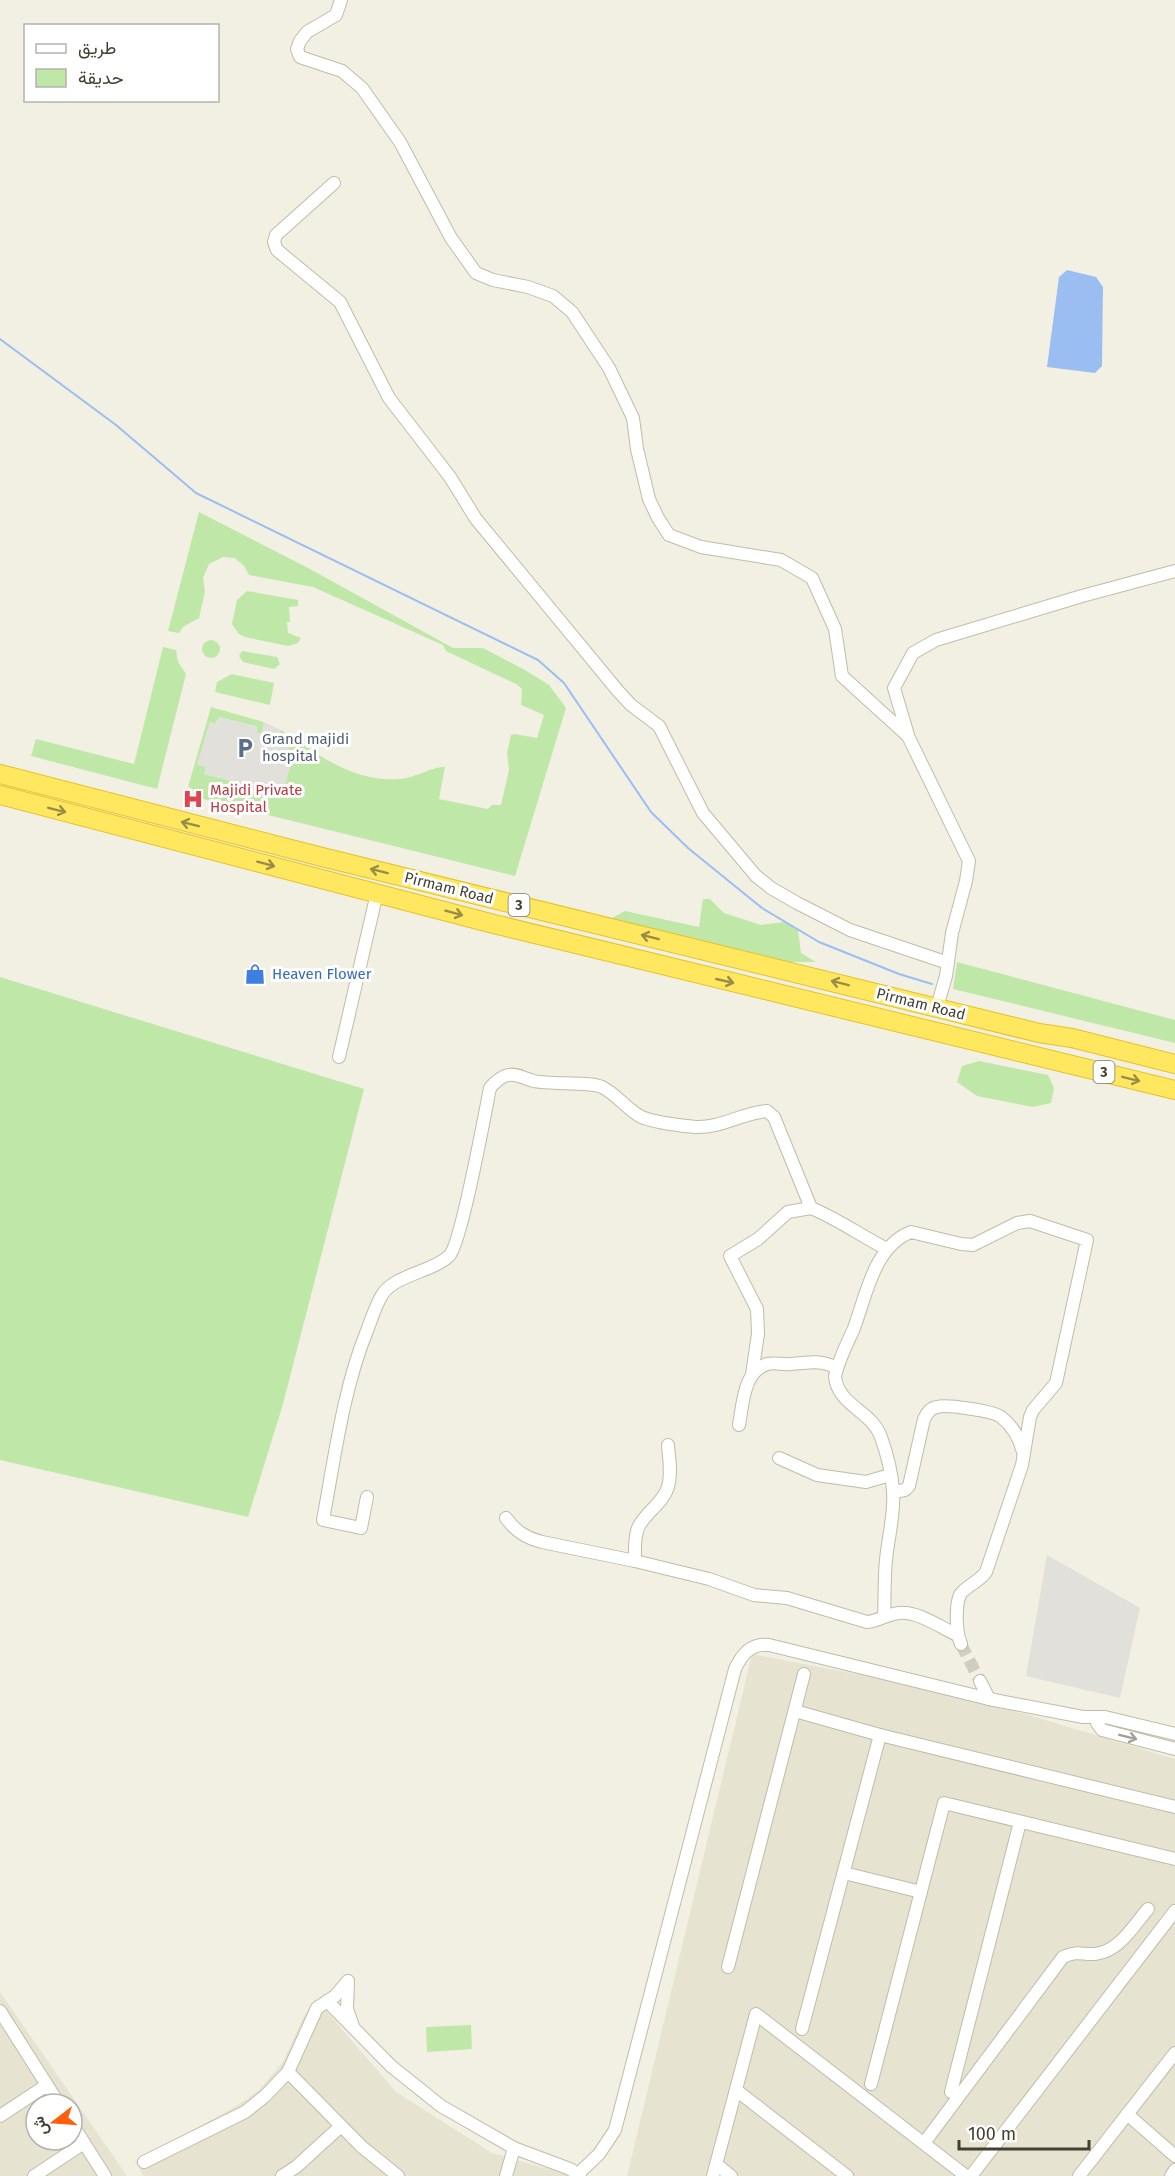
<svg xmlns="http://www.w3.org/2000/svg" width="1175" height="2176" font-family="'Fira Sans',Vazirmatn,sans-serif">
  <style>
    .residential { fill: #e6e3d0; fill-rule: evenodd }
    .green { fill: #bfe8a8 }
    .parking { fill: #e2e0db }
    .water { fill: #9bbef2 }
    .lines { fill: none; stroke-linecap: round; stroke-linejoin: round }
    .stream { stroke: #9bbef2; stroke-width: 2 }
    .minor-tunnel { stroke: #cfcdbf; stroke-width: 12; stroke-dasharray: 12 6; stroke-linecap: butt }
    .minor-casing { stroke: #c0bca7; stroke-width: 14 }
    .highway-casing { stroke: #e2c22b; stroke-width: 20 }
    .minor { stroke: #fff; stroke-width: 12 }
    .highway { stroke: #ffe860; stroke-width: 18 }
    .oneway { stroke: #988c47 }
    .oneway2 { stroke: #a1a098 }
    .labels { text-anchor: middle; stroke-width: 6; stroke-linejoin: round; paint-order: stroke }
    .shield { fill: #fff; stroke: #7b7970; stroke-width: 1.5 }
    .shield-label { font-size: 14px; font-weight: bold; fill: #434032 }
    .service-label { font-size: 15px; fill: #4e5e75; stroke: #fff; text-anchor: start }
    .health-label { font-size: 15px; fill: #be3a42; stroke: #fff; text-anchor: start }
    .street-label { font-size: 15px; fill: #434032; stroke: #fff }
    .shop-label { font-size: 15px; fill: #366cbe; stroke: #fff; text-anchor: start }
  </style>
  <rect width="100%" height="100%" fill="#f2f0e2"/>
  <!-- residential -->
  <g class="residential">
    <path d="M 752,1654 L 887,1680 L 1029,1715 L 1175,1759 L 1175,2176 L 627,2176 Z"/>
    <path d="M 0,1992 L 127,2176 L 0,2176 ZM 36,2104 L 72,2104 L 72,2140 L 36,2140 Z"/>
    <path d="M 316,1999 L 396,2092 L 492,2153 L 573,2176 L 143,2176 L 135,2161 L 235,2107 L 259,2090 L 283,2062 L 304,2016 Z"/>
  </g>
  <!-- green -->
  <g class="green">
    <path d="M 199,512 L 310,569 L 453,648 L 483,648 L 525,670 L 549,685 L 566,708 L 515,876 L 195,797 L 197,791 L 188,787 L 211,707 L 264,722 L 262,734 L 256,733 L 257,727 L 219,717 L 197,764 L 206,767 L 204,774 L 274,791 L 276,738 L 281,730 C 317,754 354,783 400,779 C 415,778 433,766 445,767 L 439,799 L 488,809 L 492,805 L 501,805 L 509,770 L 507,753 L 511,735 L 515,734 L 537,738 L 544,715 L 521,705 L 522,689 L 516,684 L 446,651 L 443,645 L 313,587 L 249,575 L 244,566 L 235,558 L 223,557 L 209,564 L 203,578 L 205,592 L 199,618 L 183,627 L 179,633 L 168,631 Z"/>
    <path d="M 247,591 L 298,600 L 298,606 L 289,607 L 290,622 L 287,622 L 288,633 L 301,638 L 298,643 L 288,646 L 245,637 L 239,634 L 232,624 L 237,600 Z"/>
    <circle cx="211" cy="649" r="9"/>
    <path d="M 163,647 L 176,650 L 178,662 L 186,674 L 157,789 L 31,756 L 36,739 L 134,764 Z"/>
    <path d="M 242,651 L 277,657 L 280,664 L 274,669 L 243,662 L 239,656 Z"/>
    <path d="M 232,674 L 274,683 L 270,705 L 215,692 L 217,682 Z"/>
    <path d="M 703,899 L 710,899 L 724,913 L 761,925 L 784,922 L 798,930 L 801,953 L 816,962 L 777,962 L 612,918 L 625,911 L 699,927 Z"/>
    <path d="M 957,962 L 1175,1020 L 1175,1043 L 953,989 Z"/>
    <path d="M 0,977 L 364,1089 L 283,1404 L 248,1517 L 0,1460 Z"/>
    <path d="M 979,1061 L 1048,1075 L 1054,1088 L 1051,1103 L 1033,1107 L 977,1096 L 957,1082 L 962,1066 Z"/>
    <path d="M 471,2025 L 472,2049 L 427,2052 L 426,2027 Z"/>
  </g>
  <!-- parking -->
  <g class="parking">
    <path d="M 219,717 L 257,726 L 256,732 L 261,734 L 264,722 L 281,730 L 276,738 L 283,742 L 293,755 L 285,786 L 276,784 L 274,792 L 204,774 L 206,767 L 197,764 L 210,722 L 217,724 Z"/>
    <path d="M 1047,1555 L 1140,1608 L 1120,1698 L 1026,1676 Z"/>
  </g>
  <!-- water -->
  <path class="water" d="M 1067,270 L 1096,277 L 1103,287 L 1102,366 L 1095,373 L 1047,367 L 1059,277 Z"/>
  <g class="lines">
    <!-- stream -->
    <path class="stream" d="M 0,339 L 116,425 L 196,493 L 538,660 L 564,683 L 651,812 L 688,848 L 762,908 L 819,942 L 899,974 L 932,984"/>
    <!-- minor-tunnel -->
    <path class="minor-tunnel" d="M 961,1644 L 980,1681"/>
    <!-- minor casing -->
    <g class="minor-casing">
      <g id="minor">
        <path d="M 341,0 L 336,15 L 307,32 L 300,41 L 297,49 L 300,57 L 342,71 L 362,88 L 400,142 L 451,238 L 476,273 L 493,280 L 528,287 L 553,296 L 572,312 L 609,368 L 633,418 L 637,449 L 649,499 L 658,518 L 669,535 L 701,547 L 781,560 L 812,578 L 835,629 L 842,676 L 908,736 L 969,861 L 966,881 L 952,933 L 946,976 L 937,1007"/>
        <path d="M 334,183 L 276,235 L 274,242 L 277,250 L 340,302 L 389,398 L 450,477 L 476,519 L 618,691 L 631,705 L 659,726 L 703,813 L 756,876 L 771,888 L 797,903 L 850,930 L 948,963"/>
        <path d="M 908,735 L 894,688 L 913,653 L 936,640 L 1082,596 L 1175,571"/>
        <path d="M 339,1057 L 377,893"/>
        <path d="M 811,1208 C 838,1219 861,1236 887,1249"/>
        <path d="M 739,1425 C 743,1404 743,1372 767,1364 C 774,1362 783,1365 791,1364 C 810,1363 819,1359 837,1368"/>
        <path d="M 779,1458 L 817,1475 L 866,1482 L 890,1475"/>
        <path d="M 893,1492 L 905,1490 L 909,1486 L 924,1419 C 927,1413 930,1408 937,1407 C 946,1404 994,1411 1001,1417 C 1013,1426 1019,1437 1023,1452"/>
        <path d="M 367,1497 L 361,1528 L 323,1520 C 335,1456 343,1389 368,1328 C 372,1317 376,1305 382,1295 C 394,1275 432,1272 449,1256 C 461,1245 485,1113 490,1088 C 495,1082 500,1077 508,1075 C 518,1073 524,1079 534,1081 C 551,1085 588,1081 602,1087 C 616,1094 625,1107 638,1115 C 648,1122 683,1126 696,1127 C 721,1128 742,1113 767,1111 L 774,1117 L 811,1208 L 788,1212 L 758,1239 L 730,1256 L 757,1309 L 758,1334 L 752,1374"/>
        <path d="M 506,1518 C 516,1532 527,1538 542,1542 L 635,1561 L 709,1579 L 754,1595 L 787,1598 L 867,1622 C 879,1621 887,1614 899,1613 C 918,1611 940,1627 957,1635"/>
        <path d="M 635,1561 C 635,1550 634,1538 638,1528 C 645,1512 663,1504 668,1487 C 672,1473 669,1458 668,1445"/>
        <path d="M 884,1616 C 885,1598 884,1579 886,1560 C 888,1538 895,1513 893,1491 C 892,1473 887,1454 881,1437 C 872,1411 837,1405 835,1376 C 839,1359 847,1344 854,1328 C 866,1296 874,1246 911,1232 L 961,1244 L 973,1245 L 1017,1223 L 1030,1221 L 1087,1240 L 1056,1383 L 1033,1410 L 1030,1417 L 1022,1465 L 986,1572 C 979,1582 964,1587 960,1595 C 955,1606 956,1633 961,1644"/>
        <path d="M 980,1681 L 989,1699"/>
        <path d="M 795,1711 L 880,1735 L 1175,1807"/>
        <path d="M 1175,1734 L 1105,1717 L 1099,1717 L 1097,1723 L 1102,1730 L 1175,1749"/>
        <path d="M 844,1873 L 921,1892"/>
        <path d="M 728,1967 L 804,1674"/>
        <path d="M 348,1981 L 347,2009 L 353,2026"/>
        <path d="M 327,2001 L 391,2066 L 441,2106 L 514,2148 L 570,2169 L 580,2176"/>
        <path d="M 0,2011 L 59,2104"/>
        <path d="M 802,2029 L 880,1735"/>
        <path d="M 288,2072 L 362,2147 L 398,2176"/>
        <path d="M 871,2084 L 944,1803 L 1175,1859"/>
        <path d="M 736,2090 L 847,2176"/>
        <path d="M 951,2092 L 1020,1822"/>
        <path d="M 1127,2114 L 1175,2156"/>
        <path d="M 0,2116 L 47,2085"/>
        <path d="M 72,2124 L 105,2176"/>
        <path d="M 924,2143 L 1063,1957 C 1078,1950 1082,1955 1095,1954 C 1120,1951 1133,1926 1148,1909"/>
        <path d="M 144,2162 L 245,2112 L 265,2096 L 288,2072 L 317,2008 L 335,1996 L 348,1981"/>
        <path d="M 717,2165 L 731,2176"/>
        <path d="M 578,2174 L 599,2154 L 615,2130 L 735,1669 C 742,1654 751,1643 769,1645 L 989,1699 L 1083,1717 L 1099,1717"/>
        <path d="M 34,2176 L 84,2143"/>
        <path d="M 282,2176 L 296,2167 L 341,2126"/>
        <path d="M 506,2176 L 514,2148"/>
        <path d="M 713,2176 L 756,2014 L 966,2176"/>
        <path d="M 971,2176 L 1175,1911"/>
        <path d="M 1079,2176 L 1175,2053"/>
        <path d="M 1171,2176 L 1175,2170"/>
      </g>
    </g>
    <!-- highway casing -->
    <g class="highway-casing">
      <g id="highway">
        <path d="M 0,774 L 322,857 L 1039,1033 L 1072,1038 L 1175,1064"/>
        <path d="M 0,795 L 490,923 L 1175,1090"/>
      </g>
    </g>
    <!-- minor -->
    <use href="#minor" class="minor"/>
    <!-- highway -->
    <use href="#highway" class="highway"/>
  </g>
  <!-- one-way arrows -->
  <defs><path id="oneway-shaft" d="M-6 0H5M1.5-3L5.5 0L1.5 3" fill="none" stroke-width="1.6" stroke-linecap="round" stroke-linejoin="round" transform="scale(1.5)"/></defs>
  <g class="oneway">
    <use href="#oneway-shaft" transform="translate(57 810) rotate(14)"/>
    <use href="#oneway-shaft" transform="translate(190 824) rotate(-166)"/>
    <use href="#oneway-shaft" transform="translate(266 864) rotate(15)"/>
    <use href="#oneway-shaft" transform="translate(379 871) rotate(-166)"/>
    <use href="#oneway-shaft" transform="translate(454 913) rotate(15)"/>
    <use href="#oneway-shaft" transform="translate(650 937) rotate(-166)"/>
    <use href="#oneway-shaft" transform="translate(725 981) rotate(13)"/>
    <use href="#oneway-shaft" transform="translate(840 983) rotate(-166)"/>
    <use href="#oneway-shaft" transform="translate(1131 1079) rotate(14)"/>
  </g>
  <use class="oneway2" href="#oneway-shaft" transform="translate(1128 1737) rotate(14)"/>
  <!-- icons -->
  <defs>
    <g id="parking-bare" transform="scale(1.62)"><path d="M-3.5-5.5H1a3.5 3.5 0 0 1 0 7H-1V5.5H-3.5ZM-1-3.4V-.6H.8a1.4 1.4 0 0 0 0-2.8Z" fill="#5c6f8a" stroke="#fff" stroke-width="2.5" paint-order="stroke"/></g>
    <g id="hospital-bare" transform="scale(1.62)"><path d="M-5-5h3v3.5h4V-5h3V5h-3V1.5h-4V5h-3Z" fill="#e0444e" stroke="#fff" stroke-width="2.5" paint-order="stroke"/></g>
    <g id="shop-bare" transform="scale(1.62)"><path d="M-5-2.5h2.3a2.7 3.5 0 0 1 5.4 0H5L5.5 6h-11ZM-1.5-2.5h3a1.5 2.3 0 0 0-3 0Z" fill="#3f7fe0" stroke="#fff" stroke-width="2.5" paint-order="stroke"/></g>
  </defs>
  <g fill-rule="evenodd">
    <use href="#parking-bare" x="245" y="748"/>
    <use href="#hospital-bare" x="193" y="799"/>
    <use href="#shop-bare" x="255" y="974"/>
  </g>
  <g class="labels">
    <!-- shield labels -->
    <g class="shield">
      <rect x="508.5" y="894" width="21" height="22" rx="4.5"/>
      <rect x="1093.5" y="1061" width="21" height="22" rx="4.5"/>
    </g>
    <g class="shield-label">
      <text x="519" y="910">3</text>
      <text x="1104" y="1077">3</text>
    </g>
    <!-- service labels -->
    <g class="service-label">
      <text x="262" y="744">Grand majidi<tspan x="262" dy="17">hospital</tspan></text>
    </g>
    <!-- health labels -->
    <g class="health-label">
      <text x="210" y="795">Majidi Private<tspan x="210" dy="17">Hospital</tspan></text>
    </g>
    <!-- street labels -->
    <g class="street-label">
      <text transform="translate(449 888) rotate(14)" y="5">Pirmam Road</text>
      <text transform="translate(921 1004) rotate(14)" y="5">Pirmam Road</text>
    </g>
    <!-- shop labels -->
    <g class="shop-label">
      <text x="272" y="979">Heaven Flower</text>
    </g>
  </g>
  <!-- legend -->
  <rect x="24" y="24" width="195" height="78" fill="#ffffff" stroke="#b4b3ad" stroke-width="1.5"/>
  <rect x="36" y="44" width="30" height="9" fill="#ffffff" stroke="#b4b3ad" stroke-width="1.5"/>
  <text x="78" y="54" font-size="18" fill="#434032">طريق</text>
  <rect x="36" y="69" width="30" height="18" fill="#bfe8a8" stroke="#b4b3ad" stroke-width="1.5"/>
  <text x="78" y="84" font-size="18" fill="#434032">حديقة</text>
  <!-- north arrow -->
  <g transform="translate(54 2122) rotate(253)"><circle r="28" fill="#ffffff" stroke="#b4b3ad" stroke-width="1.5"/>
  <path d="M0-4.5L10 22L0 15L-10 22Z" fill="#ff5e0c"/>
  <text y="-9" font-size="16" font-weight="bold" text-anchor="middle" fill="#434032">ش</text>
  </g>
  <!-- scale -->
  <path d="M959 2140v9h130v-9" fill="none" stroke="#434032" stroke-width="3"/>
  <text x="968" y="2140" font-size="18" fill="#434032" stroke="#ffffff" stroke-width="4.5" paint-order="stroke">100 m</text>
</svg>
